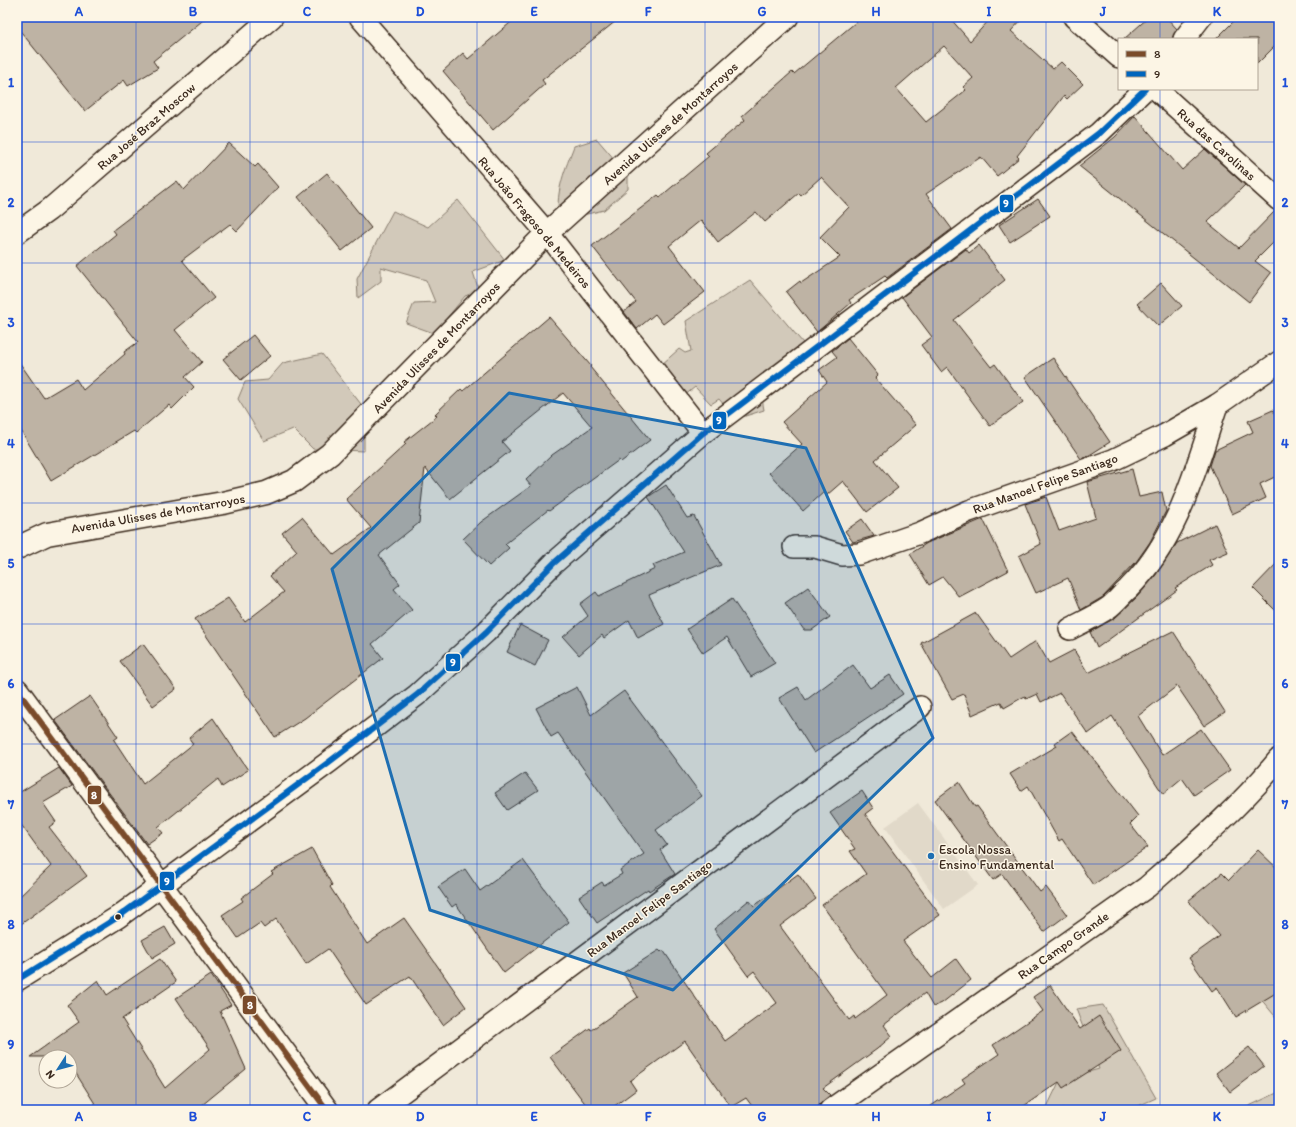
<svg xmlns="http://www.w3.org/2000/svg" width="1296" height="1127" font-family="Itim,sans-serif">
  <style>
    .built { fill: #e1d9c9 }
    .green { fill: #d2c9ba; stroke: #867a6c }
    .building { fill: #beb3a4; stroke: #3b2a1e; fill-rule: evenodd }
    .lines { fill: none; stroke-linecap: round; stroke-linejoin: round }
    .minor-casing { stroke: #3b2a1e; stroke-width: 24 }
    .tertiary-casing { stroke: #3b2a1e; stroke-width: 25 }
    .minor { stroke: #fcf5e5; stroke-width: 21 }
    .tertiary { stroke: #fcf5e5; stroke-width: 22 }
    .bus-1-casing { stroke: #fcf5e5; stroke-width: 9 }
    .bus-2-casing { stroke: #fcf5e5; stroke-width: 9 }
    .bus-1 { stroke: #7a4b2a; stroke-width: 6 }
    .bus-2 { stroke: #0065bd; stroke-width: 6 }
    .marked { fill: #1f6fb2; fill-opacity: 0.2; stroke: #1f6fb2; stroke-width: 3; stroke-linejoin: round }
    .grid { fill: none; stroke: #1d4ed8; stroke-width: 1; stroke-opacity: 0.55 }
    .poi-dot { fill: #1f6fb2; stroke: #fcf5e5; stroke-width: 1.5 }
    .bus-dot { fill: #3b2a1e; stroke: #fcf5e5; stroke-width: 1.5 }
    .labels { text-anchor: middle; stroke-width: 3; stroke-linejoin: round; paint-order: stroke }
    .street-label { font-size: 13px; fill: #3b2a1e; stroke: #fcf5e5 }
    .poi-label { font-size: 13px; fill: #3b2a1e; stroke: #fcf5e5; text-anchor: start }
    .line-badge { stroke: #fcf5e5; stroke-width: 1.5 }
    .badge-label { font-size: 11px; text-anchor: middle; font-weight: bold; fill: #fff }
    .neatline { fill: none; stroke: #1d4ed8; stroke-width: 1.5 }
    .grid-label { font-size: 13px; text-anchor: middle; font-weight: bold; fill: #1d4ed8 }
  </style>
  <rect width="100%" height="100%" fill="#f0e9d9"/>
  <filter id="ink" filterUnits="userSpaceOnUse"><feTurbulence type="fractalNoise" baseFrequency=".025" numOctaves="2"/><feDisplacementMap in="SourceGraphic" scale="8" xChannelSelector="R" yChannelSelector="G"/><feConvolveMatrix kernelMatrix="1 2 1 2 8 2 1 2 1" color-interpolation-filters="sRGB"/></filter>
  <g filter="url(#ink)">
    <!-- built -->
    <path class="built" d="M 918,803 L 978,885 L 944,909 L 885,827 Z"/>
    <!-- green -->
    <g class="green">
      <path d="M 597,139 L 628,175 L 628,189 L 604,210 L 587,214 L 559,215 C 555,192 566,167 574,146 Z"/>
      <path d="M 458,200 L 505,260 L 473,272 L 479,291 L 465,296 L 447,318 L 439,335 L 406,323 L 414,303 L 435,302 L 426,280 L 381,267 L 381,281 L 358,298 L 357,279 L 393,211 L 428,227 Z"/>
      <path d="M 750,280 L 803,343 L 759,382 L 764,410 L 736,419 L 719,399 L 711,404 L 695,387 L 684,396 L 661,365 L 679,349 L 685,353 L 691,351 L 686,321 Z"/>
      <path d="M 322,354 L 364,408 L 364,451 L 313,449 L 293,429 L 264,441 L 238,399 L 245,382 L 268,380 L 283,363 Z"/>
      <path d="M 1279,960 L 1279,1021 L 1245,980 Z"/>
      <path d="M 1103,1005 L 1156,1098 L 1129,1110 L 1046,1109 L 1060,1080 L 1099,1069 L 1076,1009 Z"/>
      <path d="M 1279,1092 L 1279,1110 L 1172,1110 L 1169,1106 L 1245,1108 Z"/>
    </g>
    <!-- building -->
    <g class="building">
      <path d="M 17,17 L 207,17 L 153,61 L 158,68 L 128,86 L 124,80 L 85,111 L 17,27 Z"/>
      <path d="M 517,17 L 621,17 L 542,80 L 545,84 L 493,130 L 443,71 L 463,53 L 468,59 Z"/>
      <path d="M 862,17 L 949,17 L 970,41 L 992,17 L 1024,17 L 1011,31 L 1053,69 L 1061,62 L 1083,84 L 1067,99 L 1064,96 L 1017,156 L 1019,158 L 997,176 L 981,157 L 926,194 L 952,229 L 887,278 L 885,276 L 849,300 L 851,303 L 817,332 L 786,292 L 800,281 L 801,283 L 840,257 L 820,237 L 849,207 L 821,177 L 801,195 L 799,193 L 765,222 L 756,212 L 718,242 L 701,220 L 669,246 L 705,292 L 663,324 L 655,314 L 637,329 L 624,312 L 636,302 L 592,246 L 658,195 L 660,197 L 709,156 L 706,153 L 745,120 L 742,116 L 792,72 L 794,74 ZM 944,46 L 973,78 L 963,87 L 966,90 L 926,122 L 896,88 Z"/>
      <path d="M 1149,17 L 1166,17 L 1177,29 L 1172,39 L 1124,39 Z"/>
      <path d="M 1238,17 L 1279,17 L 1279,42 L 1257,64 L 1257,39 L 1216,39 Z"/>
      <path d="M 1135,116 L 1182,170 L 1205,149 L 1245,185 L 1207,222 L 1239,248 L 1275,211 L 1279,212 L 1279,237 L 1255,261 L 1271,273 L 1249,302 L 1079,166 L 1115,137 Z"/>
      <path d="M 229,143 L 255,167 L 258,164 L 278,187 L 237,231 L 230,224 L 182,260 L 214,298 L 175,330 L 202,362 L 185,377 L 194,387 L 172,409 L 169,405 L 136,433 L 134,431 L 51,481 L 17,424 L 17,359 L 44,398 L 76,379 L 83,390 L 125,354 L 124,352 L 138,342 L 77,266 L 116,234 L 113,230 L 177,181 L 184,190 Z"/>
      <path d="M 327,173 L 371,228 L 342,251 L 298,197 Z"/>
      <path d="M 1038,199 L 1050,216 L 1010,242 L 999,225 Z"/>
      <path d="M 979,245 L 1005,280 L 954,320 L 991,367 L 995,364 L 1023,402 L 990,426 L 947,367 L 941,372 L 921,345 L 932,337 L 902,297 L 966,249 L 969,253 Z"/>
      <path d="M 1161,283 L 1182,306 L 1158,326 L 1137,304 Z"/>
      <path d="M 549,317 L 591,366 L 590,367 L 650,440 L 621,462 L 619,460 L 549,511 L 548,510 L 505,544 L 509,548 L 489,566 L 463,539 L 481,522 L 531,486 L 526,480 L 552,455 L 592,427 L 563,393 L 502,442 L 510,451 L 450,499 L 425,468 L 419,523 L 379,555 L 400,584 L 394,589 L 412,610 L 372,644 L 383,658 L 305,718 L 275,737 L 195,619 L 228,598 L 245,622 L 284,592 L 270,576 L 297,551 L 282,533 L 302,517 L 334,555 L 371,528 L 346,499 L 406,444 L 404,442 L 437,416 L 435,414 L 461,389 L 463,391 Z"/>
      <path d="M 253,335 L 270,356 L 241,380 L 223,359 Z"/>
      <path d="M 848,338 L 878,375 L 875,378 L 916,425 L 875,460 L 898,488 L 867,512 L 843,481 L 827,495 L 824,492 L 803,511 L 769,473 L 802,444 L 782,422 L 827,382 L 819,370 L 837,357 L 832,351 Z"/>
      <path d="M 1053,358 L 1110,442 L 1088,456 L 1081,459 L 1025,377 Z"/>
      <path d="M 1273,410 L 1279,423 L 1279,475 L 1260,484 L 1266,498 L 1232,514 L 1210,466 L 1215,450 L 1253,432 L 1248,421 Z"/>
      <path d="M 1132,469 L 1139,497 L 1162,492 L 1166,511 L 1150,542 L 1136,562 L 1103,597 L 1081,610 L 1068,578 L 1036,593 L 1019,556 L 1041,544 L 1025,504 L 1046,497 L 1059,531 L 1096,518 L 1087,482 Z"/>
      <path d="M 666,485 L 687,518 L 694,516 L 721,565 L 649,595 L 664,624 L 638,638 L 629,620 L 604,638 L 602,635 L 579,655 L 563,637 L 588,616 L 580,604 L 596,592 L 599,596 L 655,569 L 653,565 L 684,552 L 648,497 Z"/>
      <path d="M 862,519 L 874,536 L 853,542 L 845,531 Z"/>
      <path d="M 983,519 L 1008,571 L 959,597 L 943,577 L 929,585 L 910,554 L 927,543 Z"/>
      <path d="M 1215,524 L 1228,552 L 1209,560 L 1212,565 L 1175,588 L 1177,590 L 1097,648 L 1090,632 L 1115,618 L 1137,597 L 1155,576 L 1177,543 Z"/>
      <path d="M 1279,561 L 1279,614 L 1253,588 Z"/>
      <path d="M 808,587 L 830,617 L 812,630 L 804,630 L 785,603 Z"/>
      <path d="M 732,599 L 775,663 L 751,677 L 727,637 L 703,653 L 687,629 Z"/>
      <path d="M 976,613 L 1009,659 L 1036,641 L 1049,663 L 1074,650 L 1088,673 L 1173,631 L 1225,712 L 1204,726 L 1177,686 L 1138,716 L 1162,755 L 1201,729 L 1230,770 L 1194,795 L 1182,778 L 1163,794 L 1112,716 L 1088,734 L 1060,693 L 1041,702 L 1037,694 L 1026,699 L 1025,696 L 1004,708 L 1001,702 L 972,715 L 964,694 L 952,699 L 921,643 Z"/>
      <path d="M 520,625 L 548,640 L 535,666 L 507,652 Z"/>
      <path d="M 143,644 L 176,689 L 153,706 L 120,661 Z"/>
      <path d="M 853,665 L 870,688 L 890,675 L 903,694 L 814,753 L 779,698 L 798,687 L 806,700 Z"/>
      <path d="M 577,687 L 591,715 L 624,691 L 702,796 L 656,830 L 667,845 L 660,850 L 675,874 L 649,891 L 648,889 L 597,923 L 579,897 L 602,882 L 604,885 L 622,874 L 620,870 L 644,854 L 558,733 L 551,737 L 536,708 Z"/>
      <path d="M 90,696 L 118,737 L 114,740 L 143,784 L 193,744 L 189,738 L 213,718 L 248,770 L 222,787 L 218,779 L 158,827 L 163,833 L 147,844 L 55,720 Z"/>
      <path d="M 1072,731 L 1138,816 L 1130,824 L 1148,847 L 1093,885 L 1062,839 L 1059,841 L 1028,786 L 1021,791 L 1010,774 L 1057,746 L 1055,743 Z"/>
      <path d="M 59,768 L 72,786 L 43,803 L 56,822 L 49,827 L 87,876 L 17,927 L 17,899 L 51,866 L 17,819 L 17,794 Z"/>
      <path d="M 525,773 L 538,790 L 507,810 L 495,793 Z"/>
      <path d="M 959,782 L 975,807 L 977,806 L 1040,892 L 1046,887 L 1067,915 L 1044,932 L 1002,874 L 993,880 L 935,800 Z"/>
      <path d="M 862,791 L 873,808 L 865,814 L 940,915 L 903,941 L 932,978 L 956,959 L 971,980 L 942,1003 L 933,1007 L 925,993 L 884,1025 L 892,1036 L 877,1049 L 823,1088 L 830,1095 L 819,1105 L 818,1110 L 755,1110 L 746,1098 L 731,1107 L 685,1041 L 630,1081 L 636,1090 L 609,1110 L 590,1110 L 550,1057 L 590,1028 L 591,1030 L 638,997 L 623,973 L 659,950 L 661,952 L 663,950 L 725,1041 L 777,1003 L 754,971 L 748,976 L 714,929 L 749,900 L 754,906 L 798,874 L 816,899 L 780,926 L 849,1020 L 854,1016 L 855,1019 L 887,995 L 822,905 L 866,874 L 850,851 L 855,849 L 830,813 Z"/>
      <path d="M 312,849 L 332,885 L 330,887 L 367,944 L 404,918 L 466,1007 L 443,1025 L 410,976 L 366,1005 L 328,949 L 306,964 L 276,919 L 264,928 L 260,923 L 238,938 L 222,915 L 243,901 L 241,898 L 273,874 L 271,872 Z"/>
      <path d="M 1258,850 L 1279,870 L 1279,991 L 1236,1017 L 1217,987 L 1212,991 L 1189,958 L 1220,936 L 1188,901 L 1222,873 L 1229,880 Z"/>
      <path d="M 523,860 L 569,922 L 504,973 L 456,904 L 452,907 L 438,887 L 465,869 L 480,891 Z"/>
      <path d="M 165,927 L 175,944 L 152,958 L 142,940 Z"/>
      <path d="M 160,959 L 176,982 L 122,1019 L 165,1088 L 210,1049 L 176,998 L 211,975 L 231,1005 L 220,1011 L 246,1069 L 196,1110 L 99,1110 L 70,1064 L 70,1057 L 30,1057 L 79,1022 L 67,1005 L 98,980 L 107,995 Z"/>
      <path d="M 1050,985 L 1080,1029 L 1099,1016 L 1121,1051 L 1063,1088 L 1059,1082 L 1018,1110 L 925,1110 L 965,1083 L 962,1079 L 999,1054 L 993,1045 L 1043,1011 L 1033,997 Z"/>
      <path d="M 1249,1047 L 1264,1066 L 1230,1092 L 1216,1073 Z"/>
    </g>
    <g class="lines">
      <!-- minor casing -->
      <g class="minor-casing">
        <g id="minor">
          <path d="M 360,17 L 547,233 L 703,433"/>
          <path d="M 1074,17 L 1119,57"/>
          <path d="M 1184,39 L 1201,17"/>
          <path d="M 1156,89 L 1279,200"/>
          <path d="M 17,233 L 49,210 L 272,17"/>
          <path d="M 794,547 L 815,547 L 842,555 L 859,554 L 920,533 L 969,511 L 1113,460 L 1165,435 L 1217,405 L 1279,362"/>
          <path d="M 1070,629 C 1083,622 1096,616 1108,608 C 1115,603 1121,595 1128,589 C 1178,539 1195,471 1217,405"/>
          <path d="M 17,980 L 118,917 L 329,762 L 417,695 L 486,632 L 554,563 L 703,433 L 1099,133 L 1145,89"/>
          <path d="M 378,1110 L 920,707"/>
          <path d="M 830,1110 L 1147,887 C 1193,847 1241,806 1279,759"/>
        </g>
      </g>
      <!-- tertiary casing -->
      <g class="tertiary-casing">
        <g id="tertiary">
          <path d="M 17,548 L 47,534 L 223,503 L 266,493 L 294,481 L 330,454 L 547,233 L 787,17"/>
          <path d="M 17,690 L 327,1110"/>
        </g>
      </g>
      <!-- minor -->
      <use href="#minor" class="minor"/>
      <!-- tertiary -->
      <use href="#tertiary" class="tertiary"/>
      <!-- bus-1 casing -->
      <g class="bus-1-casing">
        <path id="bus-1" d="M 17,690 L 327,1110"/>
      </g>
      <!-- bus-2 casing -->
      <g class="bus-2-casing">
        <path id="bus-2" d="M 17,980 L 118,917 L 329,762 L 417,695 L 486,632 L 554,563 L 703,433 L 1099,133 L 1145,89"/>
      </g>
      <!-- bus-1 -->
      <use href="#bus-1" class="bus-1"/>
      <!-- bus-2 -->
      <use href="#bus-2" class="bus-2"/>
    </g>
  </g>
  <!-- marked area -->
  <path class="marked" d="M 509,393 L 806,448 L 933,738 L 673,990 L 430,910 L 332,569 Z"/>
  <!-- grid -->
  <path class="grid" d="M 136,17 L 136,1110M 250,17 L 250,1110M 363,17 L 363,1110M 477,17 L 477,1110M 591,17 L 591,1110M 705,17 L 705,1110M 819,17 L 819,1110M 933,17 L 933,1110M 1046,17 L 1046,1110M 1160,17 L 1160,39M 1160,89 L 1160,1110M 17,142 L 1279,142M 17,263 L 1279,263M 17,383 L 1279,383M 17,503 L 1279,503M 17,624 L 1279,624M 17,744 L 1279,744M 17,864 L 1279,864M 17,985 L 1279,985"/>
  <!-- markers -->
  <circle class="poi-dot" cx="931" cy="856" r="4"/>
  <circle class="bus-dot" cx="118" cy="917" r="3.5"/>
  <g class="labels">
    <!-- street labels -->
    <g class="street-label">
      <text transform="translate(670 123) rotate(-42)" y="5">Avenida Ulisses de Montarroyos</text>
      <text transform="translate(146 126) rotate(-41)" y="5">Rua José Braz Moscow</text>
      <text transform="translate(1217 144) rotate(42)" y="5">Rua das Carolinas</text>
      <text transform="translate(535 222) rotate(50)" y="5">Rua João Fragoso de Medeiros</text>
      <text transform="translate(436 347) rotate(-46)" y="5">Avenida Ulisses de Montarroyos</text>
      <text transform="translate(1045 483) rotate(-20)" y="5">Rua Manoel Felipe Santiago</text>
      <text transform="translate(158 513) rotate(-10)" y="5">Avenida Ulisses de Montarroyos</text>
      <text transform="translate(649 908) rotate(-37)" y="5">Rua Manoel Felipe Santiago</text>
      <text transform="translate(1063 945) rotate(-35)" y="5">Rua Campo Grande</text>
    </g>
    <!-- poi labels -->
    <g class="poi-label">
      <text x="939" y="854">Escola Nossa<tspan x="939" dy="15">Ensino Fundamental</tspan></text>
    </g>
  </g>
  <g class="line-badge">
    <rect x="999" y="194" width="15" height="19" rx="4" fill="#0065bd"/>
    <rect x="712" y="411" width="15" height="19" rx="4" fill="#0065bd"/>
    <rect x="445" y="653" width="16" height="19" rx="4" fill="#0065bd"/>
    <rect x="87" y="785" width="15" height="20" rx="4" fill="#7a4b2a"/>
    <rect x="159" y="871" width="16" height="20" rx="4" fill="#0065bd"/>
    <rect x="242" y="995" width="15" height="20" rx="4" fill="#7a4b2a"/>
  </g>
  <g class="badge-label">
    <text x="1006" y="207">9</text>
    <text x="719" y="424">9</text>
    <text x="453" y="666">9</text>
    <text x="94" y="799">8</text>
    <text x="167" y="885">9</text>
    <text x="250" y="1009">8</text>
  </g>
  <!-- margin -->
  <rect width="1296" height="1127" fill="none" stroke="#fcf5e5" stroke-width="44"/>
  <!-- legend -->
  <rect x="1118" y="38" width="140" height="52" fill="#fcf5e5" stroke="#afa495"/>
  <rect x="1126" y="51" width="20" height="6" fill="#7a4b2a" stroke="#afa495"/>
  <text x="1154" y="58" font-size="12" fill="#3b2a1e">8</text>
  <rect x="1126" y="71" width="20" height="6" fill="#0065bd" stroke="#afa495"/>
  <text x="1154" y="78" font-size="12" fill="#3b2a1e">9</text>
  <!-- north arrow -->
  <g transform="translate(58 1069) rotate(234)"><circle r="19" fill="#fcf5e5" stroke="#afa495"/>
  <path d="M0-3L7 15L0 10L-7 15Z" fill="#1f6fb2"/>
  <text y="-6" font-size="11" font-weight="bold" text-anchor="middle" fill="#3b2a1e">N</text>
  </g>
  <rect x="22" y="22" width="1252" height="1083" class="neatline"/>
  <g class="grid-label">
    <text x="79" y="16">A</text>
    <text x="193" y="16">B</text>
    <text x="307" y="16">C</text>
    <text x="420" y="16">D</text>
    <text x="534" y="16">E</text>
    <text x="648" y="16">F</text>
    <text x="762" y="16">G</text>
    <text x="876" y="16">H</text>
    <text x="989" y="16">I</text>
    <text x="1103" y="16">J</text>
    <text x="1217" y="16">K</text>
    <text x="11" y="87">1</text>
    <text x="1285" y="87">1</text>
    <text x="11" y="207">2</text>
    <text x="1285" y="207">2</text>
    <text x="11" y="327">3</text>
    <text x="1285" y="327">3</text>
    <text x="11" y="448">4</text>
    <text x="1285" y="448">4</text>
    <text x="11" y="568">5</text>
    <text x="1285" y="568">5</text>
    <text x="11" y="688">6</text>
    <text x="1285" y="688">6</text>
    <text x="11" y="809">7</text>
    <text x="1285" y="809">7</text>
    <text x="11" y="929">8</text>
    <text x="1285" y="929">8</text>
    <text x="11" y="1049">9</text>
    <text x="1285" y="1049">9</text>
    <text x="79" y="1121">A</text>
    <text x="193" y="1121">B</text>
    <text x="307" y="1121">C</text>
    <text x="420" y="1121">D</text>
    <text x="534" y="1121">E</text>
    <text x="648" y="1121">F</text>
    <text x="762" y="1121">G</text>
    <text x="876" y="1121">H</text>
    <text x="989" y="1121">I</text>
    <text x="1103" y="1121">J</text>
    <text x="1217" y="1121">K</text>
  </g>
</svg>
